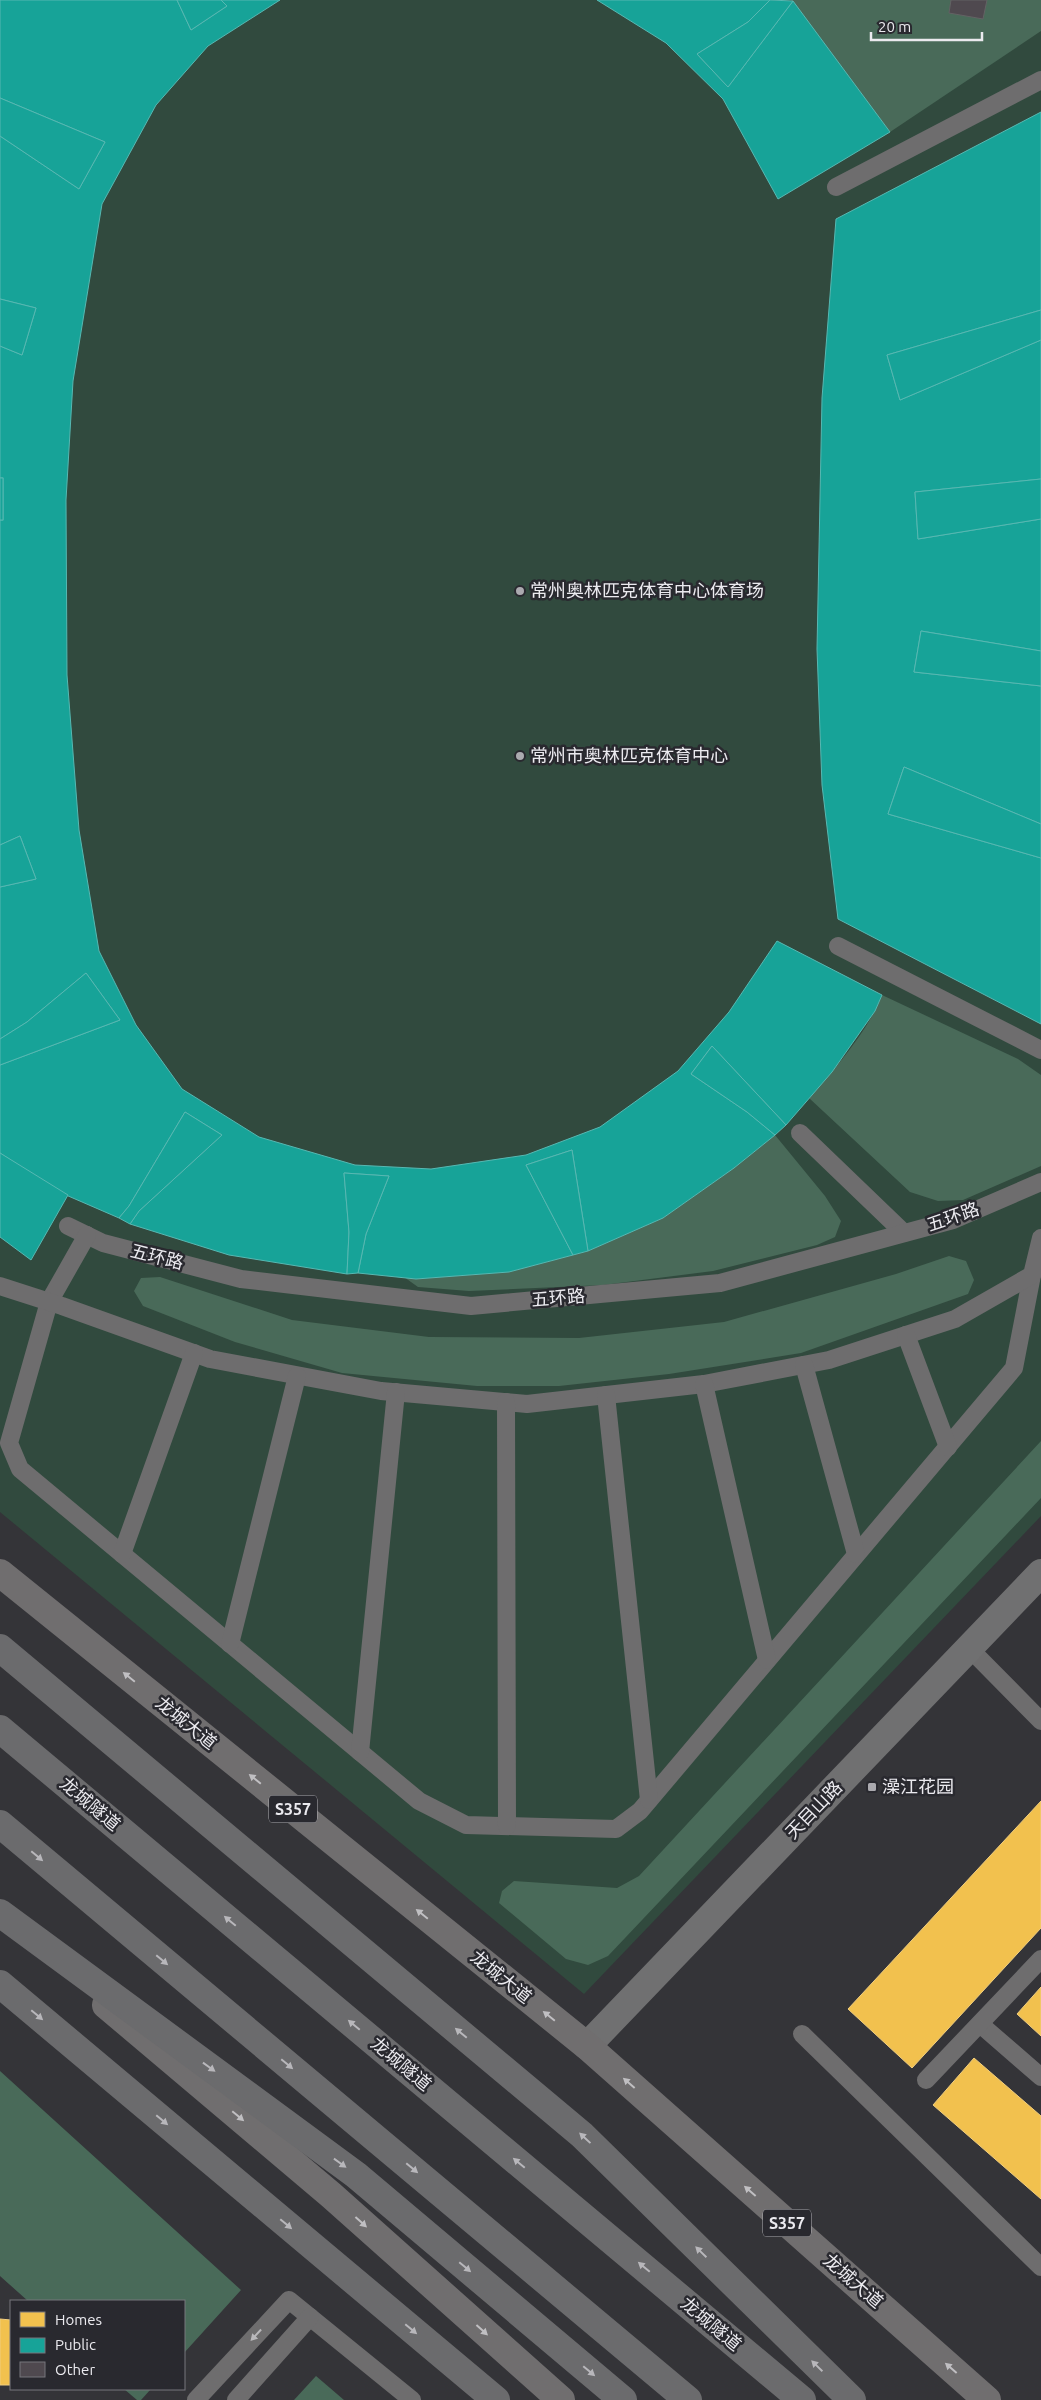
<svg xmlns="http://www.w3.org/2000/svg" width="1041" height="2400" font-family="Ubuntu,'Noto Sans SC',sans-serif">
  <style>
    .green { fill: #314a3e }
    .forest { fill: #496a59 }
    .homes { fill: #f2c14e; stroke: #f0cd7e }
    .public { fill: #17a398; stroke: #57b8b2 }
    .building { fill: #4f494f; stroke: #636264 }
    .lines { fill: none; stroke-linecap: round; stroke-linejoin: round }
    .lane { stroke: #6e6d6e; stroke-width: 18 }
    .secondary { stroke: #707071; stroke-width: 28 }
    .primary { stroke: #706e6f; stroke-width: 28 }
    .highway { stroke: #6b6b6d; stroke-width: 28 }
    .oneway { fill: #c0bfc2 }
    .oneway2 { fill: #b8b7bb }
    .oneway3 { fill: #b9b8bb }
    .poi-dot { fill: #abaaaf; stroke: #29292f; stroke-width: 2 }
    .labels { text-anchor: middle; stroke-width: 5; stroke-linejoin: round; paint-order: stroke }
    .shield { fill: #29292f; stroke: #b1b0b5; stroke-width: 1 }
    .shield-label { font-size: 16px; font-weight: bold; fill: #ebeaef }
    .poi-label { font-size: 18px; fill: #ebeaef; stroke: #29292f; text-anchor: start }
    .street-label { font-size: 18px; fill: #ebeaef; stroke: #29292f }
  </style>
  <rect width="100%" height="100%" fill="#343438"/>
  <!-- green -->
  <path class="green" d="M 0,0 L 1041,0 L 1041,1516 L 584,1994 L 0,1512 Z"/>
  <!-- forest -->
  <g class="forest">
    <path d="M 791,0 L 1041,0 L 1041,31 L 890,132 Z"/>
    <path d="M 882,995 L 1018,1059 L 1041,1075 L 1041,1166 L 963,1200 L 938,1201 L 910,1192 L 809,1098 C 836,1067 867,1033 882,995 Z"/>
    <path d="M 775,1135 L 825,1196 L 841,1221 L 835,1237 L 817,1245 L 713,1271 L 603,1285 L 469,1291 L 418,1287 L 404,1277 L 416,1279 L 509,1272 L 588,1251 L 663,1218 L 734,1168 Z"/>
    <path d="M 949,1256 L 966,1261 L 974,1280 L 968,1294 L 801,1353 L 669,1374 L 559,1386 L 477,1386 L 342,1373 L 235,1342 L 143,1306 L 134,1291 L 141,1278 L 160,1277 L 292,1320 L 429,1337 L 579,1338 L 724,1322 L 896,1274 Z"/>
    <path d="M 1041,1441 L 1041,1498 L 608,1956 L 588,1965 L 566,1959 L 499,1903 L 502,1891 L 514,1881 L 617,1888 L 639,1876 Z"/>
    <path d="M 0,2071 L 241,2290 L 184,2353 L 184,2301 L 28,2301 L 0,2276 Z"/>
    <path d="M 316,2376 L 344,2400 L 294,2400 Z"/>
    <path d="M 124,2389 L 151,2389 L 141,2400 L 137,2400 Z"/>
  </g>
  <!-- homes -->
  <g class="homes">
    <path d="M 1041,1801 L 1041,1928 L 912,2068 L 848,2009 Z"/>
    <path d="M 1041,1987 L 1041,2036 L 1017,2014 Z"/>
    <path d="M 974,2058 L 1041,2116 L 1041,2199 L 933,2105 Z"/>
    <path d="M 0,2319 L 11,2320 L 11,2385 L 0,2385 Z"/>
  </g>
  <!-- public -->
  <g class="public">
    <path d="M 0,0 L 177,0 L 191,30 L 227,6 L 221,0 L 280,0 L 208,46 L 156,105 L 102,204 L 73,381 L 66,500 L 67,675 L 79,830 L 99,951 L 136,1025 L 182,1089 L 259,1137 L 355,1165 L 431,1169 L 526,1155 L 600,1127 L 678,1071 L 729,1012 L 777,941 L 882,995 L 875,1011 L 832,1072 L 786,1125 L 712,1046 L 691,1074 L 747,1112 L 775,1135 L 734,1168 L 663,1218 L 588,1251 L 572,1150 L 526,1165 L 573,1255 L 509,1272 L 416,1279 L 358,1273 L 366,1234 L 389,1176 L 344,1173 L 349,1232 L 347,1274 L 229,1255 L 130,1224 L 139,1211 L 222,1135 L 185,1112 L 129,1206 L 119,1218 L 59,1192 L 0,1153 L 0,1065 L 120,1020 L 86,973 L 27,1022 L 0,1039 L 0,887 L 36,879 L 20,836 L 0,845 L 0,520 L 3,520 L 3,478 L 0,478 L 0,346 L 22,355 L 36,308 L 0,299 L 0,136 L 79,189 L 105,142 L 0,98 Z"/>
    <path d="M 177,0 L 221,0 L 227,6 L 191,30 Z"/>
    <path d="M 597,0 L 770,0 L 748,22 L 697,54 L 728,87 L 793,1 L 890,132 L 778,199 L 723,99 L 666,43 Z"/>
    <path d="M 770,0 L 793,1 L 728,87 L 697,54 L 748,22 Z"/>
    <path d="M 0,98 L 105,142 L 79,189 L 0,136 Z"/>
    <path d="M 1041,112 L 1041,310 L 887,355 L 900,400 L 1041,340 L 1041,479 L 915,492 L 918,539 L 1041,519 L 1041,651 L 921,631 L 914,672 L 1041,686 L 1041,824 L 904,767 L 888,814 L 1041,858 L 1041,1024 L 838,919 L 822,785 L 817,649 L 822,398 L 836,219 Z"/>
    <path d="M 0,299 L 36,308 L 22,355 L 0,346 Z"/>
    <path d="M 1041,310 L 1041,340 L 900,400 L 887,355 Z"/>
    <rect x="0" y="478" width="3" height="42"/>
    <path d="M 1041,479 L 1041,519 L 918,539 L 915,492 Z"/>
    <path d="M 921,631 L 1041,651 L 1041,686 L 914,672 Z"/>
    <path d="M 904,767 L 1041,824 L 1041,858 L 888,814 Z"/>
    <path d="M 20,836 L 36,879 L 0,887 L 0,845 Z"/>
    <path d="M 86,973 L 120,1020 L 0,1065 L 0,1039 L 27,1022 Z"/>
    <path d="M 712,1046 L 786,1125 L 775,1135 L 747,1112 L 691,1074 Z"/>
    <path d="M 185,1112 L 222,1135 L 139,1211 L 130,1224 L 119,1218 L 129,1206 Z"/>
    <path d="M 572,1150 L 588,1251 L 573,1255 L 526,1165 Z"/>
    <path d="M 0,1153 L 68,1195 L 31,1260 L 0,1237 Z"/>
    <path d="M 344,1173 L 389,1176 L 366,1234 L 358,1273 L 347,1274 L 349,1232 Z"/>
  </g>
  <!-- building -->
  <path class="building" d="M 951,0 L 987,0 L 983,19 L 949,13 Z"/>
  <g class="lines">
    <!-- lane -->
    <g class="lane">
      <path d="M 836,187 L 1041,80"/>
      <path d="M 838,946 L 1041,1050"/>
      <path d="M 800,1133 L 904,1233"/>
      <path d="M 68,1226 L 103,1243 L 241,1279 L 471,1306 L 720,1283 L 953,1220 L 1041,1182"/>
      <path d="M 87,1235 L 49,1302 L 9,1443 L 20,1469 L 419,1801 L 466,1825 L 616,1829 L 640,1811 L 1014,1368 L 1032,1275"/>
      <path d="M 0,1286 L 62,1306 L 210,1359 L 381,1391 L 527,1404 L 704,1384 L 829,1360 L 955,1319 L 1032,1275 L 1041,1238"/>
      <path d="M 906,1335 L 948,1447"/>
      <path d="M 804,1365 L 856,1554"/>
      <path d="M 704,1384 L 767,1660"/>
      <path d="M 606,1395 L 649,1800"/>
      <path d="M 506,1402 L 507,1826"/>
      <path d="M 122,1554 L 194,1353"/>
      <path d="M 230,1644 L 297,1376"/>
      <path d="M 969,1648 L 1041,1721"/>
      <path d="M 360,1752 L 396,1392"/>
      <path d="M 980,2024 L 1041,2077"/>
      <path d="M 802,2034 L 1041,2267"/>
      <path d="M 926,2080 L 1041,1959"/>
      <path d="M 196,2400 L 289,2300 L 412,2400"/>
      <path d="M 236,2400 L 310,2317"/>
    </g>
    <!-- secondary -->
    <path class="secondary" d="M 587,2046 L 1041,1573"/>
    <!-- primary -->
    <g class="primary">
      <path d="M 0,1573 L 587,2046 L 987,2400"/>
      <path d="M 106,2005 L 331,2195 L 561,2400"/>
    </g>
    <!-- highway -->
    <g class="highway">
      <path d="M 0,1648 L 582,2135 L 852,2400"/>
      <path d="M 0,1729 L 802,2400"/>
      <path d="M 0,1824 L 688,2400"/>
      <path d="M 0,1913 L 356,2175 L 623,2400"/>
      <path d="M 0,1984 L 496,2400"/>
    </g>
  </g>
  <!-- one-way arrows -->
  <defs><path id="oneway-solid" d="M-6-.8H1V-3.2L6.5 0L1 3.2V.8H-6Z" transform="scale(1.25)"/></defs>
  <g class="oneway">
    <use href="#oneway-solid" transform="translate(129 1677) rotate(-141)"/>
    <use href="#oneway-solid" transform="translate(255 1779) rotate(-141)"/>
    <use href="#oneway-solid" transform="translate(422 1914) rotate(-141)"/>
    <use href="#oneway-solid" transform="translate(549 2016) rotate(-141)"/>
    <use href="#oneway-solid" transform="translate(629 2083) rotate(-139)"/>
    <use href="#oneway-solid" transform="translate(238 2116) rotate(40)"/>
    <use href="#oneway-solid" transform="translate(750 2191) rotate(-139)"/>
    <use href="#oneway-solid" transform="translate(361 2222) rotate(42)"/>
    <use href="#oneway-solid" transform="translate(482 2330) rotate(42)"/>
    <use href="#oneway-solid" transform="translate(951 2368) rotate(-139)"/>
  </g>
  <g class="oneway2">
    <use href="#oneway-solid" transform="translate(37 1856) rotate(40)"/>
    <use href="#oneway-solid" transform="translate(230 1921) rotate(-140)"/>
    <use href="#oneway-solid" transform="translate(162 1960) rotate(40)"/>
    <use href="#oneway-solid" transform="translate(37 2015) rotate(40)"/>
    <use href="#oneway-solid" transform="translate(354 2025) rotate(-140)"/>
    <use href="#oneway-solid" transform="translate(461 2033) rotate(-140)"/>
    <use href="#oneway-solid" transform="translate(287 2064) rotate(40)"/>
    <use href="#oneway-solid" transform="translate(209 2067) rotate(36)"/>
    <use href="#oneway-solid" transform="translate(162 2120) rotate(40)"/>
    <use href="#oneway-solid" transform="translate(585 2138) rotate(-137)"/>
    <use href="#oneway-solid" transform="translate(340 2163) rotate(36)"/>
    <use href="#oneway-solid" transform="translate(519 2163) rotate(-140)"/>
    <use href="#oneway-solid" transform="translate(412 2168) rotate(40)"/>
    <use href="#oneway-solid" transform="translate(286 2224) rotate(40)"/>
    <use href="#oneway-solid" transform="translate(701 2252) rotate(-136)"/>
    <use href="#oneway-solid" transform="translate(465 2267) rotate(40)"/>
    <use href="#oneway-solid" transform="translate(644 2267) rotate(-140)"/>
    <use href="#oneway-solid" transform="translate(411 2329) rotate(40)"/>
    <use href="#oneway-solid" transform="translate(817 2366) rotate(-136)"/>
    <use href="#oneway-solid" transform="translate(589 2371) rotate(40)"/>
  </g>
  <use class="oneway3" href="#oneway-solid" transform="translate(256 2335) rotate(133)"/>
  <!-- markers -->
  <g class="poi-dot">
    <circle cx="520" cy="591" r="5"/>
    <circle cx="520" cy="756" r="5"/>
    <rect x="867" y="1782" width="10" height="10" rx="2.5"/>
  </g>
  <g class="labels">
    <!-- shield labels -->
    <g class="shield">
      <rect x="269" y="1795.5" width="48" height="27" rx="4"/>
      <rect x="763" y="2209.5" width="48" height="27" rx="4"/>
    </g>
    <g class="shield-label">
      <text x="293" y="1815">S357</text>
      <text x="787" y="2229">S357</text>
    </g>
    <!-- poi labels -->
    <g class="poi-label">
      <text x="530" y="597">常州奥林匹克体育中心体育场</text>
      <text x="530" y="762">常州市奥林匹克体育中心</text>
      <text x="882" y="1793">澡江花园</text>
    </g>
    <!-- street labels -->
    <g class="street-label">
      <text transform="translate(953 1217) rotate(-19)" y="6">五环路</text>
      <text transform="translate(157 1257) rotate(14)" y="6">五环路</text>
      <text transform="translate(558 1298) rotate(-5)" y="6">五环路</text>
      <text transform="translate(186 1723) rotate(39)" y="6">龙城大道</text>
      <text transform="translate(90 1804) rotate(40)" y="6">龙城隧道</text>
      <text transform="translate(814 1810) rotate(-46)" y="6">天目山路</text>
      <text transform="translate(501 1977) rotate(39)" y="6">龙城大道</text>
      <text transform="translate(401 2064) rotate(40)" y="6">龙城隧道</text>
      <text transform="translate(853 2281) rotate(41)" y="6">龙城大道</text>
      <text transform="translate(711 2324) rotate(40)" y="6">龙城隧道</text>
    </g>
  </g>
  <!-- legend -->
  <rect x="10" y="2300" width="175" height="90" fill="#29292f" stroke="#77767c"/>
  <rect x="20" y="2312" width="25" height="15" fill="#f2c14e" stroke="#77767c"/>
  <text x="55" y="2325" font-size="15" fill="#ebeaef">Homes</text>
  <rect x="20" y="2338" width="25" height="15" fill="#17a398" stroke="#77767c"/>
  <text x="55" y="2350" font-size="15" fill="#ebeaef">Public</text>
  <rect x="20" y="2362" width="25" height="15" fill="#4f494f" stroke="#77767c"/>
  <text x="55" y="2375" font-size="15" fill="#ebeaef">Other</text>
  <!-- scale -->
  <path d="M871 32v8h111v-8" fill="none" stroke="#ebeaef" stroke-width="2.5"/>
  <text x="878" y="32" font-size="15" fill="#ebeaef" stroke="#29292f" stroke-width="4" paint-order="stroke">20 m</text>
</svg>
